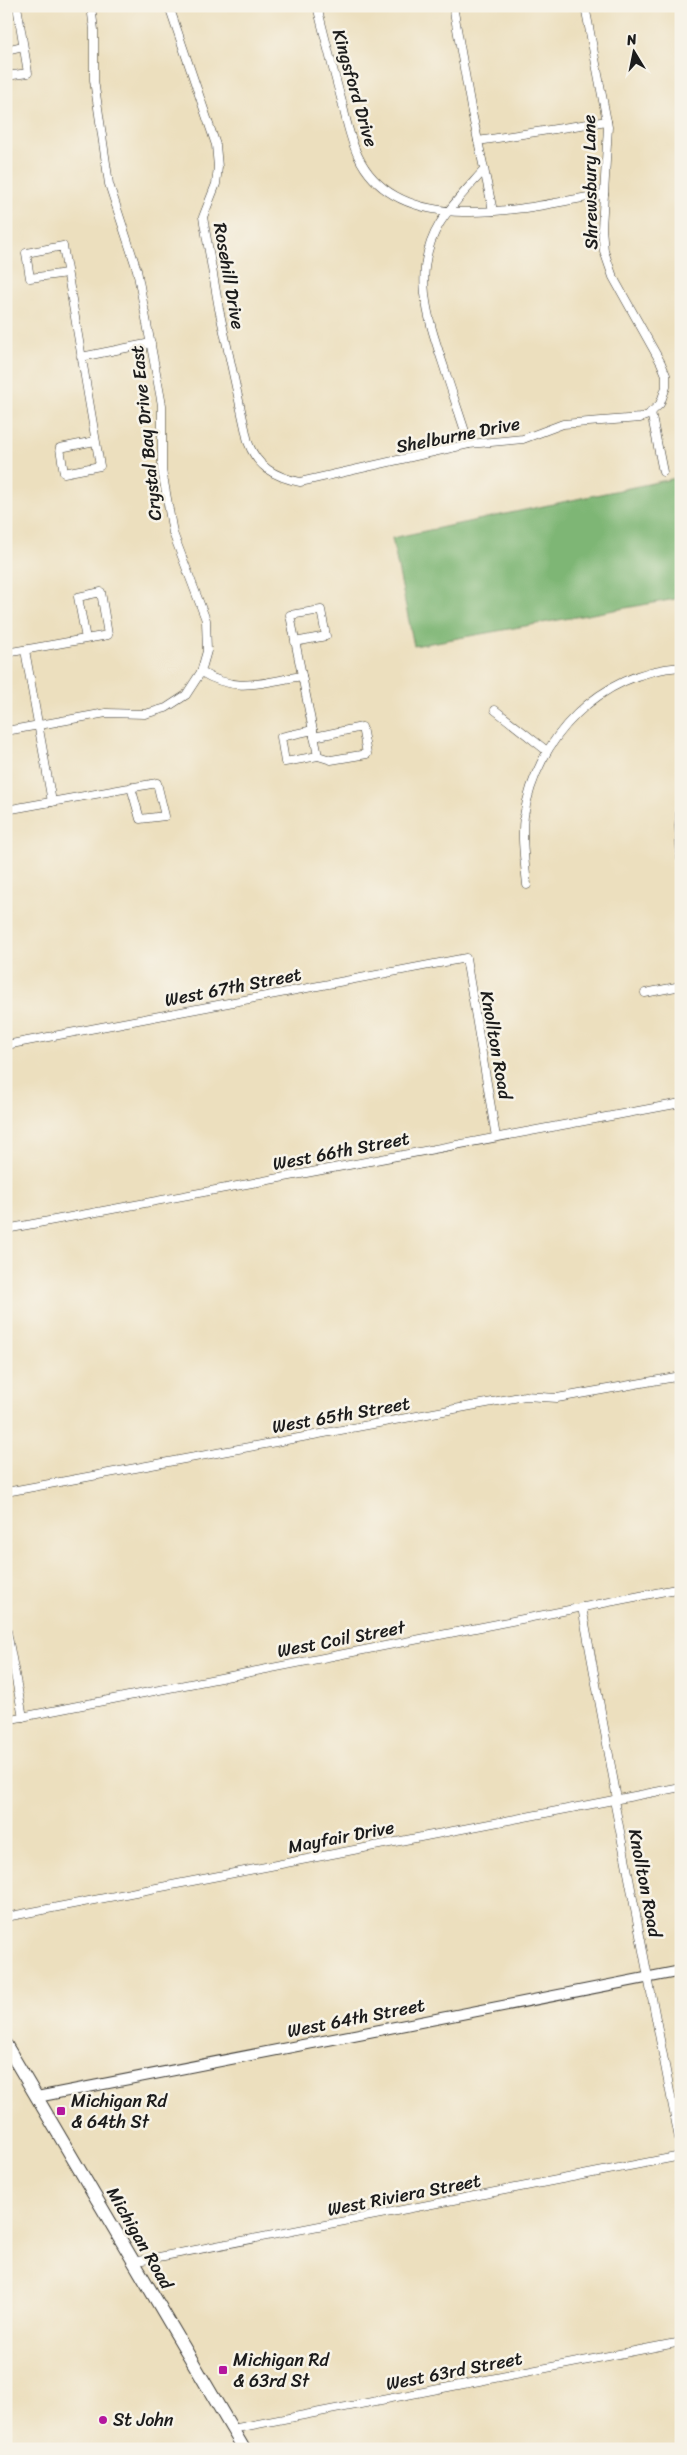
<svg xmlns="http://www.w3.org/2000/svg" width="687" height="2455" font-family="Sriracha,sans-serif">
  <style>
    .forest { fill: #7eb674; stroke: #4d6948 }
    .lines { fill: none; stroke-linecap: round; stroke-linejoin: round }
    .minor-casing { stroke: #3b3934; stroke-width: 9 }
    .tertiary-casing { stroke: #3b3934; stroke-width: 12 }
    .primary-casing { stroke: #3b3934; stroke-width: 14 }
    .minor { stroke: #fff; stroke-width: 8 }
    .tertiary { stroke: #fff; stroke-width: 10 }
    .primary { stroke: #fff; stroke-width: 12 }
    .poi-dot { fill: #b5179e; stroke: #f7f3e8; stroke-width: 2 }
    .labels { text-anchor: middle; stroke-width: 5; stroke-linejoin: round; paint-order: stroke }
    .street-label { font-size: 18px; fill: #1c1c1c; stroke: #f7f3e8 }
    .poi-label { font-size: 18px; fill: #1c1c1c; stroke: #f7f3e8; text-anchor: start }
  </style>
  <rect width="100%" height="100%" fill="#f7f3e8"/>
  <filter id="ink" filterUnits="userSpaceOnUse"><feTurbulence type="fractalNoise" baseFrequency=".02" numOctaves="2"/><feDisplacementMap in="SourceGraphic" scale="10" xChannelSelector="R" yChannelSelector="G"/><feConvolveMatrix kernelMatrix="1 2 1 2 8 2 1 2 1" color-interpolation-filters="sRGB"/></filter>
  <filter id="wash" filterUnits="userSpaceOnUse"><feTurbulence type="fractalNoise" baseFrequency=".0096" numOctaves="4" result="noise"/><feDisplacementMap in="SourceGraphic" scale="20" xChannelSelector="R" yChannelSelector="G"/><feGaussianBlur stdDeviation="1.12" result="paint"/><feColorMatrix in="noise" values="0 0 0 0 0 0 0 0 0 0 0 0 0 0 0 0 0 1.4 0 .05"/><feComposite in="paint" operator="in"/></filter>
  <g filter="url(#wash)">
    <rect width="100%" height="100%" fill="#ecdfbe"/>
    <!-- forest -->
    <path class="forest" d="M 681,477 L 681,598 L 414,646 L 392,538 Z"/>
  </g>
  <g filter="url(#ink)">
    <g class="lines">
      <!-- minor casing -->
      <g class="minor-casing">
        <g id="minor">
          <path d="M 169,6 L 216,145 L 218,167 L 216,184 L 203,217 L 219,309 L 248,442 C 257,467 275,477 300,482 L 469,444 L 523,439 L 563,424 L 640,418 L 648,415 L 660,404 L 666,387 L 666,375 L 661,363 L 613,277 L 604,251 L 602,228 L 608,127 L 585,6"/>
          <path d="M 317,6 C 325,38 333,70 342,102 C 346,120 350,139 358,156 C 399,242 530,207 604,194"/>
          <path d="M 453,6 L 471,108 L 493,211"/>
          <path d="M 6,50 L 23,46"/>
          <path d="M 6,76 L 28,73 L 17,6"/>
          <path d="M 478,141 L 607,121"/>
          <path d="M 67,273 L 30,278 L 26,253 L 63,246 L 100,466 L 64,473 L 60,448 L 95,441"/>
          <path d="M 81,357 L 151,343"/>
          <path d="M 651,412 L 663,472"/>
          <path d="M 469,444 C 461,418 452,393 444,367 C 428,319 411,271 440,223 C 452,204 469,187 484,170"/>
          <path d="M 295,642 L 326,636 L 321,610 L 290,615 L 318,756"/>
          <path d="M 25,650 L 52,802"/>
          <path d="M 6,653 L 108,635 L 101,592 L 78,597 L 86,639"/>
          <path d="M 201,672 C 237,694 263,682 302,676"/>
          <path d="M 495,710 L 547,751"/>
          <path d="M 313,730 L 281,737 L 285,762 L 318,756 L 331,760 L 367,754 L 362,727 L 314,737"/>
          <path d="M 6,731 L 106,713 L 145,714 L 166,708 L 186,695 L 201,672 L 207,651 L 206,620 L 173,533 L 162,470 L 162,405 L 137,270 L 109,184 L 94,80 L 94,30 L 91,6"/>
          <path d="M 681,800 L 679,826 L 681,859"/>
          <path d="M 6,810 L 157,783 L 165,816 L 140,819 L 131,787"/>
          <path d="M 527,885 C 525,863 521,839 524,816 C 536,738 600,672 681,667"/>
          <path d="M 645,993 L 681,986"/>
          <path d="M 6,1045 L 466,958 L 496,1137"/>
          <path d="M 6,1229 L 681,1103"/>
          <path d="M 6,1492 L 525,1396 L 557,1398 L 681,1376"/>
          <path d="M 582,1607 L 617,1799"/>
          <path d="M 6,1626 L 23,1717"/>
          <path d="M 6,1720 L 681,1588"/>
          <path d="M 614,1800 L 681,2149"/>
          <path d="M 6,1917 L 681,1787"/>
          <path d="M 133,2262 L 681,2156"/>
          <path d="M 232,2429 L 681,2342"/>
        </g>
      </g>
      <!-- tertiary casing -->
      <g class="tertiary-casing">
        <path id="tertiary" d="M 37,2097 L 681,1971"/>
      </g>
      <!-- primary casing -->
      <g class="primary-casing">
        <path id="primary" d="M 6,2045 L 244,2449"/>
      </g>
      <!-- minor -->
      <use href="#minor" class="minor"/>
      <!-- tertiary -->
      <use href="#tertiary" class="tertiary"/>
      <!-- primary -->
      <use href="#primary" class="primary"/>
    </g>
  </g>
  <!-- markers -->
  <g class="poi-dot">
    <rect x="56" y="2106" width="10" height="10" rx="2.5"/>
    <rect x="218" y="2365" width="10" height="10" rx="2.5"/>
    <circle cx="103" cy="2420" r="5"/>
  </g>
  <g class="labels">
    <!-- street labels -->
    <g class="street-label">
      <text transform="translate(355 88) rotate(74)" y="6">Kingsford Drive</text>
      <text transform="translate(590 182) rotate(-91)" y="6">Shrewsbury Lane</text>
      <text transform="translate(229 276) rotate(80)" y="6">Rosehill Drive</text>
      <text transform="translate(146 433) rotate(-96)" y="6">Crystal Bay Drive East</text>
      <text transform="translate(458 435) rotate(-11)" y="6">Shelburne Drive</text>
      <text transform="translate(233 987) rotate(-11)" y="6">West 67th Street</text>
      <text transform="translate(496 1045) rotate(80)" y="6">Knollton Road</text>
      <text transform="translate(341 1151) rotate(-11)" y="6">West 66th Street</text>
      <text transform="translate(341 1415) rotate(-10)" y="6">West 65th Street</text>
      <text transform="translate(341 1639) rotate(-11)" y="6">West Coil Street</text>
      <text transform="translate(341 1837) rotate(-11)" y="6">Mayfair Drive</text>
      <text transform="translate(645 1883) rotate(79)" y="6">Knollton Road</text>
      <text transform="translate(356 2018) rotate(-11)" y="6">West 64th Street</text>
      <text transform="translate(404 2195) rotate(-11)" y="6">West Riviera Street</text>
      <text transform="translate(140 2238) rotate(60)" y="6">Michigan Road</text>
      <text transform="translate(454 2371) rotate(-11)" y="6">West 63rd Street</text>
    </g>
    <!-- poi labels -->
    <g class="poi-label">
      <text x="71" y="2107">Michigan Rd<tspan x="71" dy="21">&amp; 64th St</tspan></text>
      <text x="233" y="2366">Michigan Rd<tspan x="233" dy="21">&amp; 63rd St</tspan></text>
      <text x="113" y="2426">St John</text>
    </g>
  </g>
  <!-- margin -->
  <rect width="687" height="2455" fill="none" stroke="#f7f3e8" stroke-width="25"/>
  <!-- north arrow -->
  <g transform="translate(634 52) rotate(350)" stroke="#f7f3e8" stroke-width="4" paint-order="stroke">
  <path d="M0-4L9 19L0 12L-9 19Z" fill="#1c1c1c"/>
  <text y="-8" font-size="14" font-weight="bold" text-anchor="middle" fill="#1c1c1c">N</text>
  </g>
</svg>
